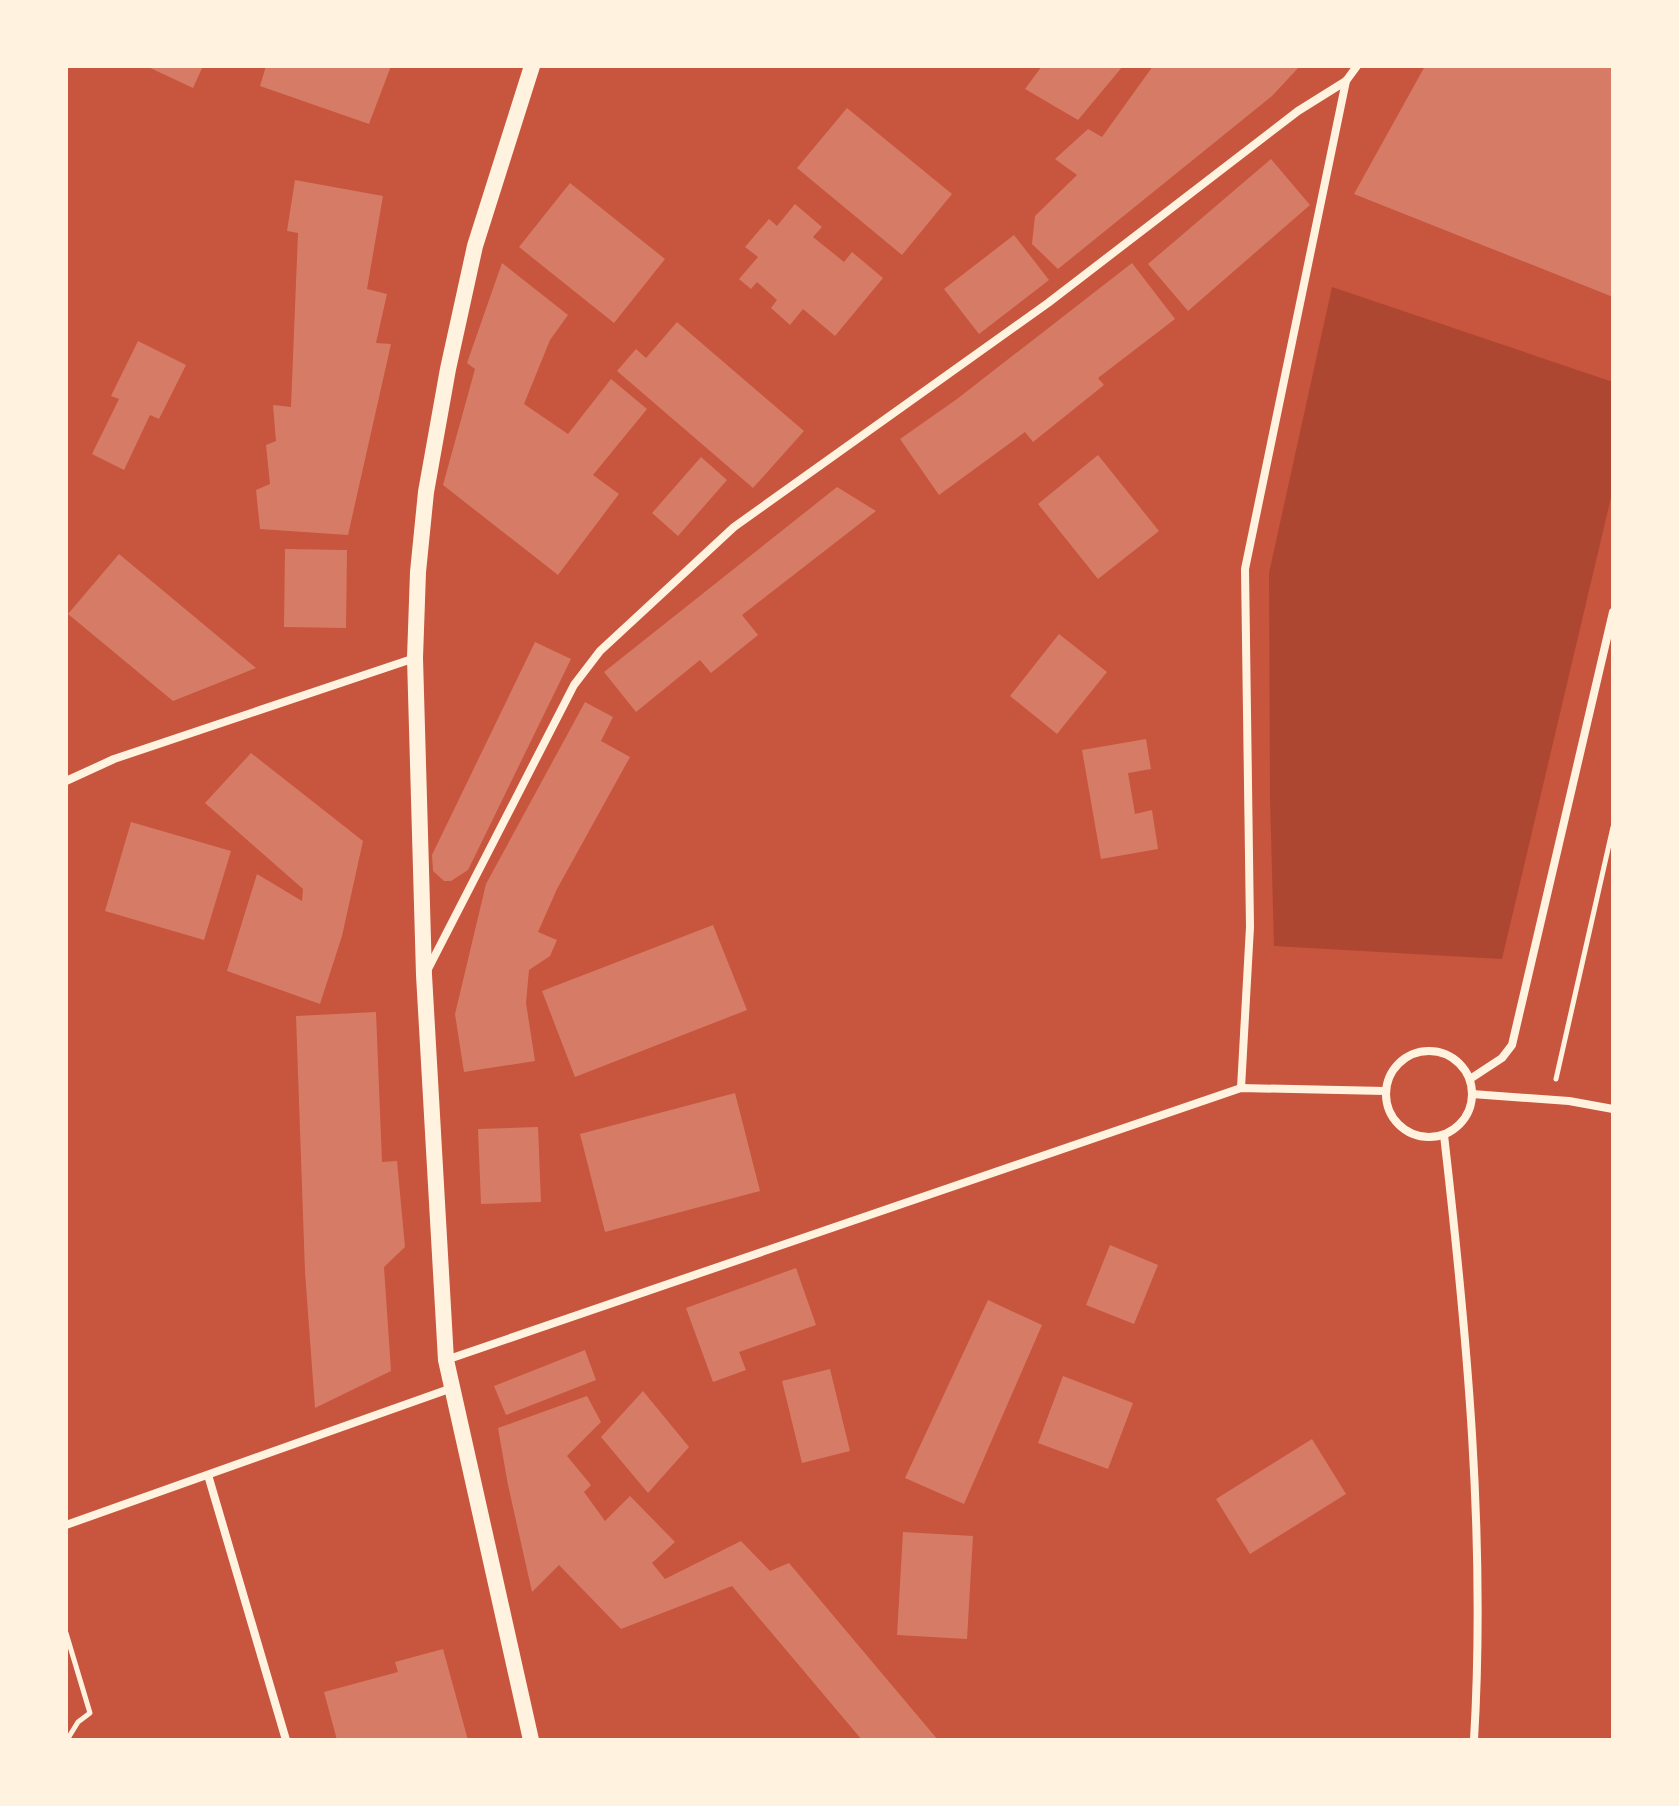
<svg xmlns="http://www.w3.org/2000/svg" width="1679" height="1806" font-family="Bitter,serif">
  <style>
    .green { fill: #ae4732 }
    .building { fill: #d67c66 }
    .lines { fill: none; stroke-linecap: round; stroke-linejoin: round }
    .path { stroke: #fff3e0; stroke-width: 5 }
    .minor { stroke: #fff3e0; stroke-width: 8 }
    .secondary { stroke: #fff3e0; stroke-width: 16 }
  </style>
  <rect width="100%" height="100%" fill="#c8553d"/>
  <!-- green -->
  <path class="green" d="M 1332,287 L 1613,382 L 1613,489 L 1502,959 L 1274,946 L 1270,798 L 1269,573 Z"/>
  <!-- building -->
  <g class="building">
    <path d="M 146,66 L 203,66 L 193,88 Z"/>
    <path d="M 266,66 L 391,66 L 369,124 L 260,86 Z"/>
    <path d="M 1042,66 L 1123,66 L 1078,120 L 1025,89 Z"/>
    <path d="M 1153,66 L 1300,66 L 1272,96 L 1058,269 L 1032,244 L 1035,216 L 1077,175 L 1055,159 L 1088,129 L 1102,137 Z"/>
    <path d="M 1425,66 L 1613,66 L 1613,297 L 1354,194 Z"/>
    <path d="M 847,108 L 952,194 L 902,255 L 797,168 Z"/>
    <path d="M 1271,159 L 1310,205 L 1188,311 L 1148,264 Z"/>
    <path d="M 295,180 L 383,196 L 367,289 L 387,294 L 376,343 L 391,344 L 348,535 L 260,529 L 256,490 L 270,484 L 266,445 L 276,441 L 273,405 L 291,407 L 298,233 L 287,231 Z"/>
    <path d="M 570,183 L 665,259 L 614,323 L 519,247 Z"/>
    <path d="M 795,204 L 822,227 L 813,237 L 844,262 L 852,252 L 883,278 L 835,336 L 803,309 L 790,325 L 771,308 L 777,300 L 757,282 L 751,289 L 739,279 L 758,257 L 745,247 L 769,219 L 777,226 Z"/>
    <path d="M 1014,235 L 1049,280 L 979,334 L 944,289 Z"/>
    <path d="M 502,263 L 568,315 L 550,340 L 524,404 L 568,434 L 611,379 L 647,409 L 593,475 L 619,494 L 558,575 L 443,485 L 475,369 L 467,363 Z"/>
    <path d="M 1132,263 L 1175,319 L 1098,378 L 1104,385 L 1033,442 L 1025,432 L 939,495 L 900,439 L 957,399 Z"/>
    <path d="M 677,322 L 804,431 L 753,488 L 617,371 L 636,349 L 646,358 Z"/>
    <path d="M 138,341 L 186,365 L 159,419 L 150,415 L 124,470 L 92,454 L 119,399 L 111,396 Z"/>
    <path d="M 1098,455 L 1159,531 L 1098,579 L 1038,504 Z"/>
    <path d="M 701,457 L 727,480 L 678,536 L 652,513 Z"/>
    <path d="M 837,487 L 876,511 L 742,615 L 758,635 L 711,673 L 700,660 L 636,712 L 604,672 Z"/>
    <path d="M 285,549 L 347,550 L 346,628 L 284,627 Z"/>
    <path d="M 119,554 L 256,668 L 173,701 L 68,614 Z"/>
    <path d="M 1059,634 L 1107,672 L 1057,734 L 1010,696 Z"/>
    <path d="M 535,642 L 571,659 L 468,870 L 451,881 L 444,881 L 433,871 L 432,855 Z"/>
    <path d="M 585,702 L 613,717 L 601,741 L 630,757 L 557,889 L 538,932 L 557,940 L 550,956 L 529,970 L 526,1003 L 535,1061 L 464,1072 L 455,1014 L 486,884 Z"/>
    <path d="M 1146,739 L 1151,769 L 1128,773 L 1135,814 L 1152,810 L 1158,849 L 1101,859 L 1082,750 Z"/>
    <path d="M 251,753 L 363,841 L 342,936 L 320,1004 L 227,971 L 257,874 L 302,901 L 303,889 L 205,803 Z"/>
    <path d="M 131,822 L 231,851 L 204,940 L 105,911 Z"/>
    <path d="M 713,925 L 747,1010 L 575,1077 L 542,991 Z"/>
    <path d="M 376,1012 L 382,1162 L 397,1161 L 405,1247 L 384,1267 L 391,1371 L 315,1408 L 305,1272 L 296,1016 Z"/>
    <path d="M 735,1093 L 760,1191 L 605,1232 L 580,1134 Z"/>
    <path d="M 538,1127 L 541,1202 L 481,1204 L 478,1129 Z"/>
    <path d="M 1110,1245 L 1158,1265 L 1134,1324 L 1086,1305 Z"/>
    <path d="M 796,1268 L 816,1325 L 739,1352 L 746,1370 L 713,1382 L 686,1308 Z"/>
    <path d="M 988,1300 L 1042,1325 L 964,1504 L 905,1478 Z"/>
    <path d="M 585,1350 L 596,1380 L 506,1415 L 494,1386 Z"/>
    <path d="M 830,1369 L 850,1451 L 802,1463 L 782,1381 Z"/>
    <path d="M 1063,1376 L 1133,1403 L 1108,1469 L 1038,1443 Z"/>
    <path d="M 643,1391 L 689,1447 L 648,1493 L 601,1437 Z"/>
    <path d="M 587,1396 L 601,1422 L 567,1456 L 591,1485 L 584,1492 L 605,1521 L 630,1496 L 675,1542 L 652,1563 L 665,1579 L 741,1541 L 770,1571 L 789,1563 L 938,1740 L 862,1740 L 732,1586 L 621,1629 L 559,1565 L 532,1592 L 508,1485 L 498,1428 Z"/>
    <path d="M 1312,1439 L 1346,1494 L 1250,1554 L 1216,1499 Z"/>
    <path d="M 903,1532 L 973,1536 L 967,1639 L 897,1635 Z"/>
    <path d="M 443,1649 L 468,1740 L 337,1740 L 324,1692 L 398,1672 L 395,1662 Z"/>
  </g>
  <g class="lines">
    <!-- path -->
    <g class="path">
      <path d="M 1556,1079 L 1613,827"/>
      <path d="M 66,1633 L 90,1713 L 78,1722 L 67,1740"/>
    </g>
    <!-- minor -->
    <g class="minor">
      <path d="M 66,781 L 114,759 L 415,658"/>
      <path d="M 427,971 L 574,685 L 600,651 L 734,527 L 1048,303 L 1298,111 L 1346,81 L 1357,66"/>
      <circle cx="1429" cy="1094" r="43"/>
      <path d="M 1470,1079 L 1502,1058 L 1512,1045 L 1613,612"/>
      <path d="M 1241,1088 L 1250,927 L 1245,569 L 1346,81"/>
      <path d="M 1472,1094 L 1569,1101 L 1613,1109"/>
      <path d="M 1444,1135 C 1467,1335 1486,1538 1474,1740"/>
      <path d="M 446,1360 L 1241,1088 L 1385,1091"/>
      <path d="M 208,1475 L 286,1740"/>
      <path d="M 66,1525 L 452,1388"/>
    </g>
    <!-- secondary -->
    <path class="secondary" d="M 531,1740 L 446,1360 L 424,975 L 415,658 L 418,572 L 426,492 L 448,369 L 475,246 L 532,66"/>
  </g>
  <!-- border -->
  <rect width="1679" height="1806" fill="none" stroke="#fff3e0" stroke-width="136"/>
</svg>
